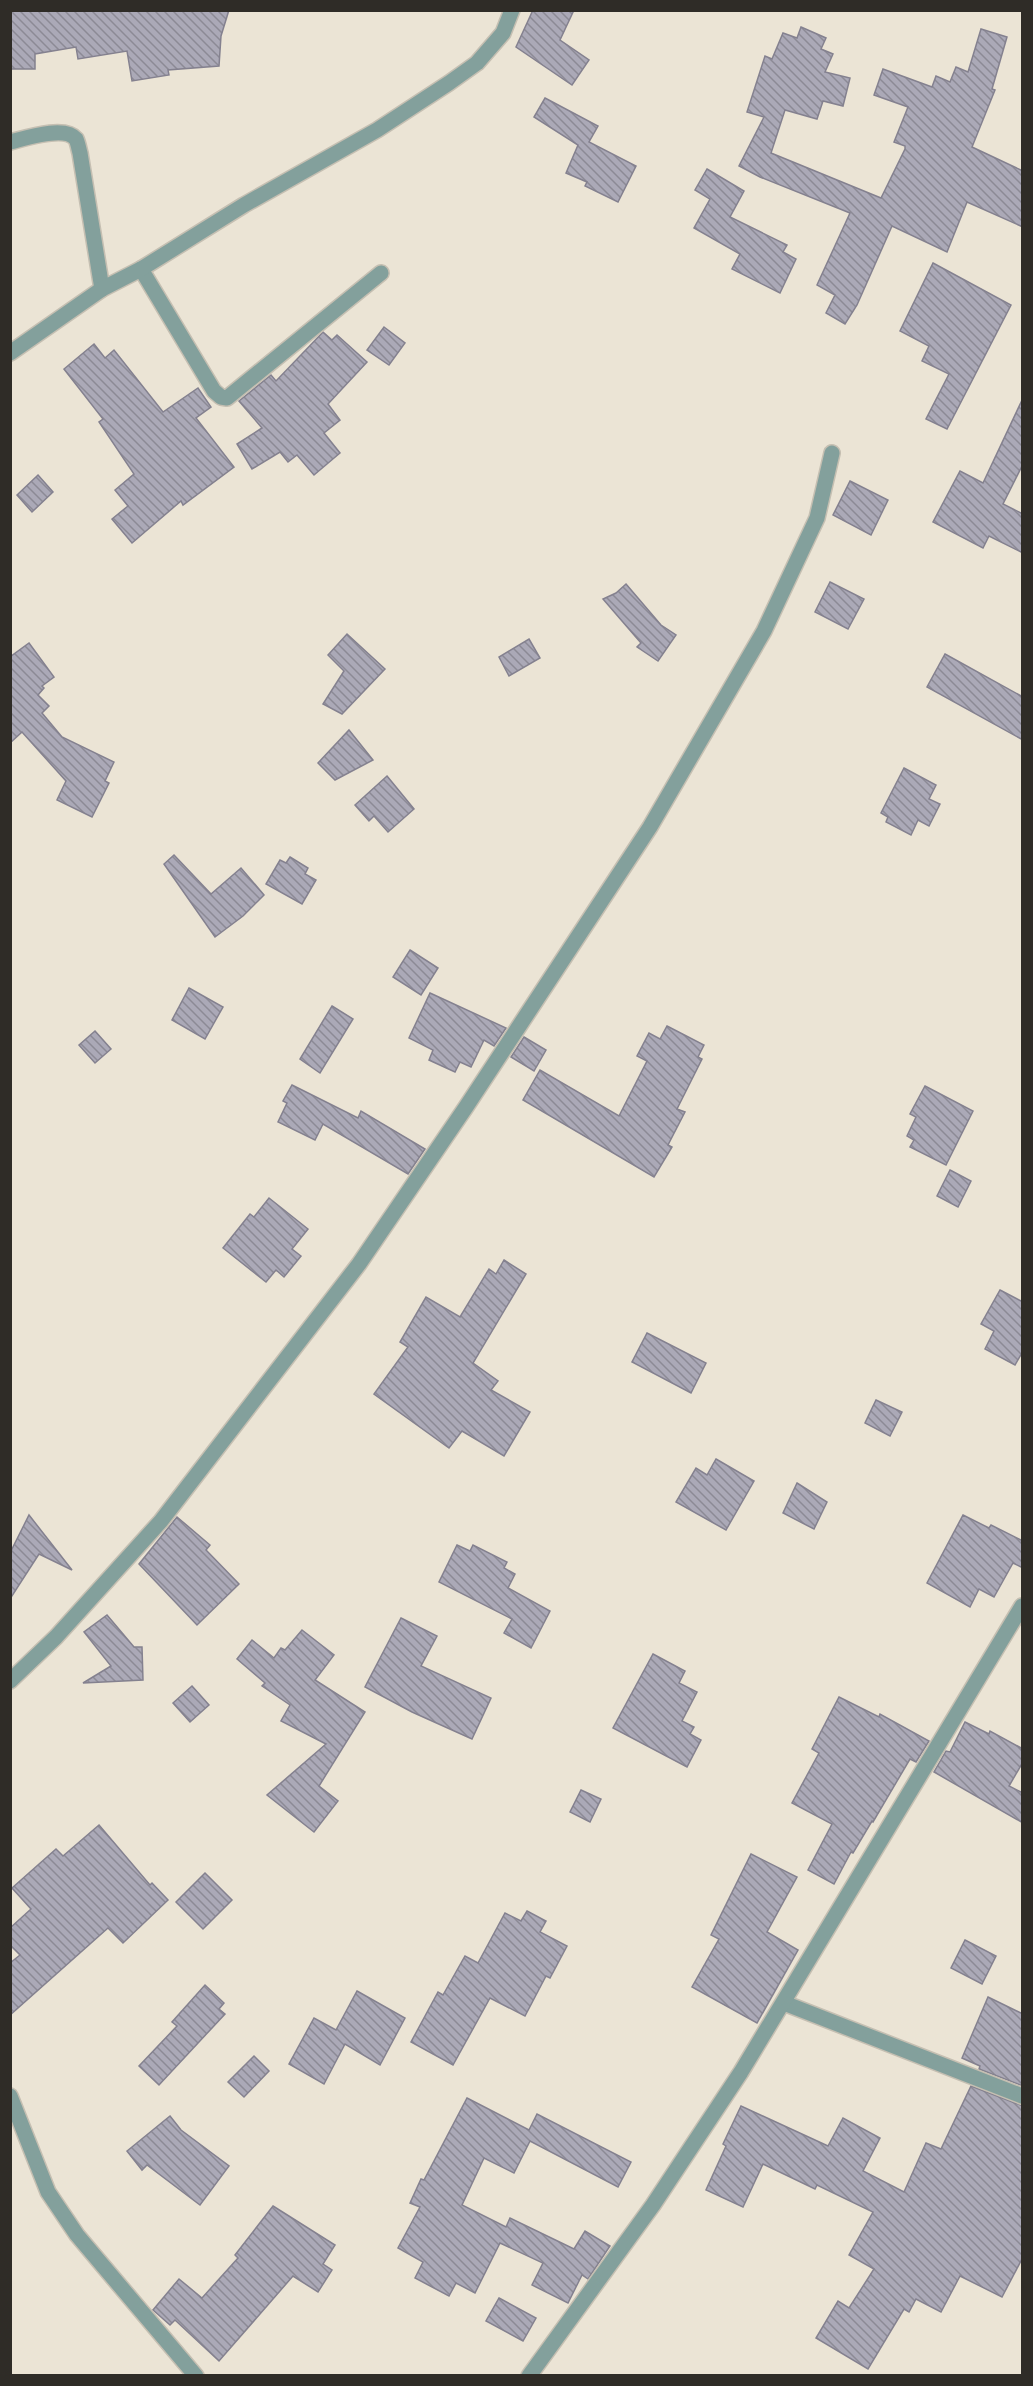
<svg xmlns="http://www.w3.org/2000/svg" width="1033" height="2386" font-family="Helvetica,sans-serif">
  <style>
    .building { fill: url(#building-back-hatch); stroke: #84818f; stroke-width: 1.5 }
    .lines { fill: none; stroke-linecap: round; stroke-linejoin: round }
    .minor-casing { stroke: #c5bfb2; stroke-width: 18 }
    .minor { stroke: #83a09c; stroke-width: 15 }
  </style>
  <defs>
    <pattern id="building-back-hatch" width="6" height="6" patternUnits="userSpaceOnUse" patternTransform="scale(1.5)"><rect width="6" height="6" fill="#aba9b7"/><path d="M-1 5l2 2M0 0l6 6M5-1l2 2" fill="none" stroke="#8c8a95"/></pattern>
  </defs>
  <rect width="100%" height="100%" fill="#ebe4d5"/>
  <!-- building -->
  <g class="building">
    <path d="M 10,10 L 229,10 L 221,36 L 219,66 L 168,70 L 169,75 L 132,81 L 127,51 L 78,59 L 76,47 L 35,54 L 35,69 L 10,69 Z"/>
    <path d="M 533,10 L 574,10 L 560,40 L 589,60 L 572,85 L 516,47 Z"/>
    <path d="M 801,27 L 826,38 L 821,49 L 833,54 L 825,72 L 850,78 L 843,106 L 823,101 L 817,119 L 785,110 L 771,153 L 881,198 L 905,149 L 905,146 L 894,142 L 908,107 L 874,95 L 883,69 L 932,87 L 936,76 L 950,82 L 956,67 L 968,72 L 981,29 L 1007,37 L 992,89 L 995,90 L 972,147 L 1023,171 L 1023,227 L 967,202 L 947,252 L 892,226 L 857,305 L 845,324 L 826,313 L 835,295 L 817,285 L 850,213 L 760,177 L 739,166 L 764,117 L 747,112 L 765,56 L 772,59 L 783,33 L 797,38 Z"/>
    <path d="M 545,98 L 598,126 L 589,142 L 636,166 L 618,202 L 585,186 L 587,182 L 566,173 L 578,145 L 534,117 Z"/>
    <path d="M 707,169 L 744,191 L 730,217 L 787,245 L 783,252 L 796,259 L 780,293 L 732,269 L 740,254 L 694,228 L 710,199 L 695,190 Z"/>
    <path d="M 933,263 L 1011,305 L 947,429 L 926,419 L 949,374 L 922,361 L 929,346 L 900,331 Z"/>
    <path d="M 384,327 L 405,343 L 389,365 L 367,350 Z"/>
    <path d="M 323,332 L 332,340 L 337,335 L 367,362 L 328,404 L 340,420 L 324,433 L 340,453 L 314,475 L 297,455 L 288,462 L 280,452 L 252,469 L 237,444 L 262,428 L 239,401 L 271,375 L 276,381 Z"/>
    <path d="M 94,344 L 105,358 L 114,350 L 163,412 L 198,388 L 211,407 L 196,418 L 234,467 L 183,505 L 181,501 L 132,543 L 112,519 L 128,506 L 115,490 L 134,474 L 99,422 L 103,419 L 64,369 Z"/>
    <path d="M 1023,398 L 1023,464 L 1003,504 L 1023,514 L 1023,553 L 989,536 L 983,548 L 933,522 L 960,471 L 983,483 Z"/>
    <path d="M 38,475 L 53,492 L 32,512 L 17,495 Z"/>
    <path d="M 850,481 L 888,500 L 871,535 L 833,515 Z"/>
    <path d="M 830,582 L 864,599 L 848,629 L 815,612 Z"/>
    <path d="M 626,584 L 661,625 L 676,635 L 658,661 L 637,647 L 641,643 L 603,599 L 616,593 Z"/>
    <path d="M 347,634 L 385,669 L 342,714 L 323,704 L 344,671 L 328,655 Z"/>
    <path d="M 529,639 L 540,658 L 509,676 L 499,657 Z"/>
    <path d="M 29,643 L 54,677 L 42,686 L 44,688 L 38,695 L 49,706 L 42,713 L 62,737 L 114,762 L 105,781 L 109,783 L 92,817 L 57,800 L 66,781 L 22,732 L 10,743 L 10,657 Z"/>
    <path d="M 945,654 L 1023,697 L 1023,740 L 927,687 Z"/>
    <path d="M 349,730 L 373,760 L 335,780 L 318,763 Z"/>
    <path d="M 904,768 L 936,785 L 929,799 L 940,804 L 929,826 L 918,820 L 911,835 L 886,822 L 888,817 L 881,813 Z"/>
    <path d="M 387,776 L 414,809 L 388,832 L 374,816 L 369,821 L 355,805 Z"/>
    <path d="M 174,855 L 211,894 L 241,868 L 264,895 L 243,916 L 215,937 L 164,864 Z"/>
    <path d="M 290,857 L 308,868 L 305,874 L 316,880 L 302,904 L 266,884 L 280,860 L 286,863 Z"/>
    <path d="M 410,950 L 438,968 L 421,995 L 393,977 Z"/>
    <path d="M 189,988 L 223,1007 L 205,1039 L 172,1020 Z"/>
    <path d="M 430,993 L 506,1028 L 494,1046 L 484,1040 L 471,1067 L 460,1062 L 455,1072 L 429,1060 L 433,1050 L 409,1038 Z"/>
    <path d="M 332,1006 L 353,1019 L 320,1073 L 300,1059 Z"/>
    <path d="M 667,1026 L 704,1045 L 698,1057 L 702,1059 L 677,1109 L 685,1112 L 668,1145 L 672,1147 L 654,1177 L 523,1100 L 540,1070 L 619,1116 L 647,1061 L 637,1056 L 649,1033 L 660,1039 Z"/>
    <path d="M 95,1031 L 111,1049 L 95,1063 L 79,1045 Z"/>
    <path d="M 524,1037 L 546,1050 L 534,1071 L 511,1057 Z"/>
    <path d="M 292,1085 L 358,1118 L 361,1111 L 425,1149 L 408,1174 L 323,1124 L 315,1140 L 278,1122 L 287,1103 L 283,1101 Z"/>
    <path d="M 925,1086 L 973,1111 L 946,1165 L 910,1147 L 914,1140 L 907,1136 L 916,1117 L 910,1114 Z"/>
    <path d="M 950,1170 L 971,1181 L 958,1207 L 937,1196 Z"/>
    <path d="M 269,1198 L 308,1229 L 292,1249 L 301,1256 L 284,1277 L 276,1270 L 266,1282 L 223,1248 L 250,1214 L 254,1217 Z"/>
    <path d="M 504,1260 L 526,1274 L 473,1363 L 498,1381 L 491,1390 L 530,1412 L 504,1456 L 462,1431 L 449,1448 L 374,1394 L 408,1347 L 400,1342 L 426,1297 L 460,1317 L 489,1269 L 496,1274 Z"/>
    <path d="M 1000,1290 L 1023,1302 L 1023,1351 L 1015,1365 L 985,1349 L 994,1331 L 981,1324 Z"/>
    <path d="M 647,1333 L 706,1363 L 691,1393 L 632,1362 Z"/>
    <path d="M 876,1400 L 902,1412 L 890,1436 L 865,1423 Z"/>
    <path d="M 716,1459 L 754,1481 L 726,1530 L 676,1502 L 696,1468 L 707,1475 Z"/>
    <path d="M 797,1483 L 827,1502 L 814,1529 L 783,1513 Z"/>
    <path d="M 29,1515 L 72,1570 L 39,1554 L 10,1599 L 10,1553 Z"/>
    <path d="M 963,1515 L 989,1528 L 991,1525 L 1023,1541 L 1023,1568 L 1013,1563 L 994,1597 L 979,1589 L 970,1607 L 927,1583 Z"/>
    <path d="M 177,1517 L 210,1545 L 206,1550 L 239,1584 L 197,1625 L 139,1564 Z"/>
    <path d="M 457,1545 L 470,1551 L 473,1545 L 507,1562 L 504,1568 L 515,1574 L 508,1588 L 550,1611 L 531,1648 L 504,1633 L 512,1619 L 439,1582 Z"/>
    <path d="M 107,1615 L 134,1647 L 142,1647 L 143,1680 L 83,1683 L 111,1666 L 84,1632 Z"/>
    <path d="M 401,1618 L 437,1636 L 421,1666 L 491,1698 L 472,1739 L 412,1712 L 365,1687 Z"/>
    <path d="M 302,1630 L 334,1655 L 315,1680 L 365,1712 L 319,1786 L 338,1801 L 314,1832 L 267,1795 L 326,1744 L 281,1721 L 290,1705 L 262,1686 L 265,1683 L 237,1659 L 252,1640 L 274,1658 L 281,1648 L 285,1650 Z"/>
    <path d="M 653,1654 L 685,1671 L 679,1683 L 697,1692 L 682,1721 L 694,1727 L 690,1734 L 701,1740 L 687,1767 L 613,1728 Z"/>
    <path d="M 192,1686 L 209,1705 L 190,1722 L 173,1703 Z"/>
    <path d="M 839,1697 L 879,1717 L 880,1714 L 929,1741 L 916,1762 L 910,1759 L 873,1822 L 872,1821 L 853,1853 L 851,1852 L 834,1884 L 808,1870 L 832,1824 L 792,1803 L 819,1753 L 812,1749 Z"/>
    <path d="M 965,1722 L 989,1734 L 990,1731 L 1023,1749 L 1023,1762 L 1009,1786 L 1023,1793 L 1023,1823 L 934,1772 L 946,1751 L 950,1752 Z"/>
    <path d="M 581,1790 L 601,1799 L 590,1822 L 570,1812 Z"/>
    <path d="M 99,1825 L 150,1885 L 152,1883 L 168,1900 L 123,1943 L 108,1928 L 10,2015 L 10,1963 L 20,1955 L 10,1945 L 10,1928 L 31,1909 L 12,1888 L 56,1849 L 63,1856 Z"/>
    <path d="M 751,1854 L 797,1877 L 767,1932 L 798,1950 L 757,2023 L 692,1987 L 719,1939 L 711,1935 Z"/>
    <path d="M 205,1873 L 232,1900 L 203,1929 L 176,1902 Z"/>
    <path d="M 527,1911 L 546,1921 L 540,1932 L 567,1946 L 550,1978 L 546,1976 L 525,2016 L 490,1998 L 453,2065 L 411,2042 L 438,1992 L 443,1995 L 465,1956 L 478,1963 L 505,1913 L 521,1921 Z"/>
    <path d="M 965,1940 L 996,1956 L 982,1984 L 951,1968 Z"/>
    <path d="M 205,1985 L 224,2003 L 219,2009 L 225,2014 L 159,2085 L 139,2066 L 177,2026 L 172,2022 Z"/>
    <path d="M 357,1991 L 405,2018 L 380,2065 L 345,2044 L 324,2084 L 289,2064 L 314,2018 L 336,2030 Z"/>
    <path d="M 988,1997 L 1023,2014 L 1023,2086 L 979,2069 L 980,2066 L 962,2058 Z"/>
    <path d="M 254,2056 L 269,2071 L 244,2097 L 228,2082 Z"/>
    <path d="M 971,2086 L 1023,2106 L 1023,2257 L 1002,2297 L 960,2276 L 941,2312 L 916,2299 L 909,2312 L 904,2309 L 868,2369 L 816,2338 L 838,2301 L 849,2308 L 874,2269 L 849,2255 L 873,2212 L 817,2185 L 815,2189 L 763,2164 L 743,2207 L 706,2190 L 726,2146 L 723,2144 L 741,2106 L 828,2146 L 843,2118 L 880,2138 L 863,2171 L 904,2192 L 926,2143 L 941,2149 Z"/>
    <path d="M 467,2098 L 529,2130 L 537,2114 L 631,2162 L 618,2187 L 530,2141 L 514,2173 L 484,2158 L 462,2205 L 506,2227 L 510,2218 L 574,2249 L 585,2231 L 610,2246 L 588,2279 L 582,2275 L 568,2303 L 532,2285 L 543,2263 L 500,2243 L 475,2293 L 456,2283 L 449,2296 L 415,2278 L 423,2262 L 398,2248 L 420,2207 L 410,2203 L 421,2179 L 424,2180 Z"/>
    <path d="M 170,2116 L 181,2130 L 229,2166 L 200,2205 L 147,2165 L 142,2170 L 127,2151 Z"/>
    <path d="M 273,2206 L 335,2245 L 323,2264 L 332,2270 L 318,2292 L 293,2276 L 219,2361 L 175,2320 L 170,2325 L 153,2310 L 179,2279 L 202,2298 L 238,2258 L 235,2255 Z"/>
    <path d="M 499,2298 L 536,2318 L 523,2341 L 486,2321 Z"/>
  </g>
  <g class="lines">
    <!-- minor casing -->
    <g class="minor-casing">
      <g id="minor">
        <path d="M 10,142 C 26,138 65,125 76,139 C 78,143 79,150 80,153 L 102,289"/>
        <path d="M 141,269 L 214,391 L 221,397 L 227,398 L 381,273"/>
        <path d="M 10,353 L 102,289 L 141,269 L 244,205 L 377,130 L 449,83 L 477,63 L 503,33 L 512,10"/>
        <path d="M 10,1681 L 56,1637 L 161,1521 L 359,1264 L 466,1107 L 650,827 L 764,631 L 817,518 L 832,453"/>
        <path d="M 784,2003 L 1022,2096"/>
        <path d="M 10,2096 L 48,2192 L 77,2235 L 196,2376"/>
        <path d="M 529,2376 L 653,2205 L 741,2072 L 1022,1606"/>
      </g>
    </g>
    <!-- minor -->
    <use href="#minor" class="minor"/>
  </g>
  <!-- border -->
  <rect width="1033" height="2386" fill="none" stroke="#2f2c27" stroke-width="24"/>
</svg>
